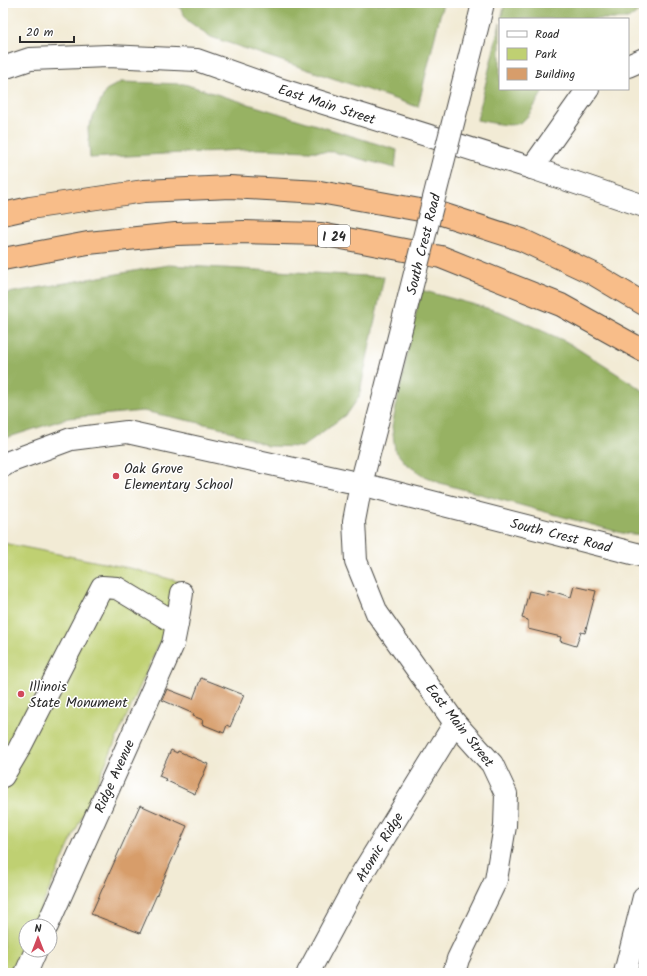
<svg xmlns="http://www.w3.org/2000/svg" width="647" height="976" font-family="Kalam,sans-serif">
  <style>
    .green { fill: #bfd072; stroke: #757e4e }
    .forest { fill: #97b264; stroke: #616e48 }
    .building { fill: #d79d6b }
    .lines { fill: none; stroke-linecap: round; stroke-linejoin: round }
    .minor-casing { stroke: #494844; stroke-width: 24 }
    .tertiary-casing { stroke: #494844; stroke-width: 24 }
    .motorway-casing { stroke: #494844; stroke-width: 24 }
    .minor { stroke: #fff; stroke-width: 22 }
    .tertiary { stroke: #fff; stroke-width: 22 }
    .motorway { stroke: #f8bd89; stroke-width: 22 }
    .minor-bridge-casing { stroke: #494844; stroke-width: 24; stroke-linecap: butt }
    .minor-bridge { stroke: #fff; stroke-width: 22 }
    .poi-dot { fill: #d1495b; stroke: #fff; stroke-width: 1.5 }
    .labels { text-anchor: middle; stroke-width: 3; stroke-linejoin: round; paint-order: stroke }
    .shield { fill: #fff; stroke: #6b6b6b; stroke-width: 1 }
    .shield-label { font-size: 13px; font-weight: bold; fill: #2b2b2b }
    .street-label { font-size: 14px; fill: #2b2b2b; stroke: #fff }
    .poi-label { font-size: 14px; fill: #2b2b2b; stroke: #fff; text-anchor: start }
  </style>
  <rect width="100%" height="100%" fill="#fff"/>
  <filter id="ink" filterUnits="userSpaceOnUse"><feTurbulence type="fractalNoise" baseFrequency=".025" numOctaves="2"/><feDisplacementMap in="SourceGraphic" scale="8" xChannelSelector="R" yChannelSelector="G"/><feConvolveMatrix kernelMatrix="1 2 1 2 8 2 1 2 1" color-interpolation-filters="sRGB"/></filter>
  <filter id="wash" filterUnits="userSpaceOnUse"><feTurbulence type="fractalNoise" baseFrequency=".012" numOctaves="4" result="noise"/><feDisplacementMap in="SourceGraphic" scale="16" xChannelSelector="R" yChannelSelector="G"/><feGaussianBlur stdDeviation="0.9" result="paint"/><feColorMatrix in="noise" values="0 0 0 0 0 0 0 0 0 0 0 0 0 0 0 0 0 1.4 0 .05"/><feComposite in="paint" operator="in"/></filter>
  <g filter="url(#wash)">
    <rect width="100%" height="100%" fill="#f2ebd5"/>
    <!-- green -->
    <path class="green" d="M 3,543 L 134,569 L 180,582 L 171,617 L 33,926 L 26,926 L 26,943 L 13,973 L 3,973 Z"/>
    <!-- forest -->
    <g class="forest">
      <path d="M 177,3 L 443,3 L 418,107 L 211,37 L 188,21 Z"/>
      <path d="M 505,3 L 644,3 L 644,7 L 628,19 L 501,19 Z"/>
      <path d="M 500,23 L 500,89 L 544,89 C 522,129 523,129 477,120 Z"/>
      <path d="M 121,82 L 184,84 L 397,150 L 395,168 L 334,152 L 258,149 L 90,158 L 88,128 L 106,90 Z"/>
      <path d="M 168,265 L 384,277 L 359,397 L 348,413 L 302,447 L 268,446 L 219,427 L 143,411 L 68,418 L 3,439 L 3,294 Z"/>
      <path d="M 421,290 L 501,312 L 567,342 L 644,391 L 644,535 L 622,533 L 440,483 L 424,476 L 405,463 L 395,450 L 392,426 Z"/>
    </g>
    <g id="blocks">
      <!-- building -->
      <g class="building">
        <path d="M 574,586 L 596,591 L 585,633 L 581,632 L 576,646 L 560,641 L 561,637 L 528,629 L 528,620 L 522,618 L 529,591 L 547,595 L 548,590 L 571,597 Z"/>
        <path d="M 201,678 L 244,695 L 230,727 L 227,725 L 224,733 L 202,724 L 203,720 L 193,716 L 194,714 L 162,700 L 167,689 L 193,699 Z"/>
        <path d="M 171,750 L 177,753 L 178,751 L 208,764 L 195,794 L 165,780 L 166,779 L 159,776 Z"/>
        <path d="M 140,805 L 187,826 L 140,933 L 91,914 Z"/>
      </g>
    </g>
  </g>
  <g filter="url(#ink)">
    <use href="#blocks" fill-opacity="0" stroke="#494844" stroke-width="1"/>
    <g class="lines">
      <!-- minor casing -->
      <g class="minor-casing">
        <g id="minor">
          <path d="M 479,20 L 483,3"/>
          <path d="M 628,66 L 644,59"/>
          <path d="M 3,68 L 30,59 L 108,56 L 197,60 L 279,89 L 532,168 L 644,206"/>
          <path d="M 532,168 L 588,89"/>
          <path d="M 384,396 L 361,484 L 354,521 L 356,561 L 377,613 L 455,723 L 492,764 L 506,794 L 505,826 L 496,880 L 458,959 L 454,973"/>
          <path d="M 3,466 L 9,462 L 71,439 L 127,432 L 361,484 L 644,556"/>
          <path d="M 177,624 L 182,593"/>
          <path d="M 3,776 L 19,749 L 102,587 L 117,588 L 177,624 L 173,644 L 47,926"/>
          <path d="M 26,973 L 36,950"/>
          <path d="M 308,973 L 358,880 L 455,723"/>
        </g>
      </g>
      <!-- tertiary casing -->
      <g class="tertiary-casing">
        <path id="tertiary" d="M 625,973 L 644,897"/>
      </g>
      <!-- motorway casing -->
      <g class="motorway-casing">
        <g id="motorway">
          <path d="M 3,214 L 30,208 L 144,191 L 230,187 L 320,192 L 442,214 L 522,240 L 592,273 L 644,304"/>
          <path d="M 3,259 L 88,243 L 176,234 L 244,232 L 321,234 L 441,257 L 561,305 L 644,351"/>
        </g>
      </g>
      <!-- minor -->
      <use href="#minor" class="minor"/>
      <!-- tertiary -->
      <use href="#tertiary" class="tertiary"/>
      <!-- motorway -->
      <use href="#motorway" class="motorway"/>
      <!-- minor-bridge casing -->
      <g class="minor-bridge-casing">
        <path id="minor-bridge" d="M 384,396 L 479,20"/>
      </g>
      <!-- minor-bridge -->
      <use href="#minor-bridge" class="minor-bridge"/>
    </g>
  </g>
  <!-- markers -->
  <g class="poi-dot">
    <circle cx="116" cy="476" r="4"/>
    <circle cx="21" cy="694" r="4"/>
  </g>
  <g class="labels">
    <!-- shield labels -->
    <rect class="shield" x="318" y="225" width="32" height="22" rx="3"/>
    <g class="shield-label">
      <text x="334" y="241">I 24</text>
    </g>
    <!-- street labels -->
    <g class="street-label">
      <text transform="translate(327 104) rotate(18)" y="5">East Main Street</text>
      <text transform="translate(423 244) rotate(-76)" y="5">South Crest Road</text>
      <text transform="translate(561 535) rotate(14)" y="5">South Crest Road</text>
      <text transform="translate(460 725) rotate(52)" y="5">East Main Street</text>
      <text transform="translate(114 776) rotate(-66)" y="5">Ridge Avenue</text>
      <text transform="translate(379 847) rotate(-59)" y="5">Atomic Ridge</text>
    </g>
    <!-- poi labels -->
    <g class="poi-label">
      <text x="124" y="473">Oak Grove<tspan x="124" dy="16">Elementary School</tspan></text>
      <text x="29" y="691">Illinois<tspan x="29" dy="16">State Monument</tspan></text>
    </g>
  </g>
  <!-- margin -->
  <rect width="647" height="976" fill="none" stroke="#fff" stroke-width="16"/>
  <!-- legend -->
  <rect x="499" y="18" width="130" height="72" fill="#ffffff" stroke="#aaaaaa"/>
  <rect x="507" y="31" width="20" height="6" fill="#ffffff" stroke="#aaaaaa"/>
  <text x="535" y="38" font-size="12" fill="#2b2b2b">Road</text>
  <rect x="507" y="48" width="20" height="12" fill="#bfd072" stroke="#aaaaaa"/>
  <text x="535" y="58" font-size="12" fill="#2b2b2b">Park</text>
  <rect x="507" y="68" width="20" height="12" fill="#d79d6b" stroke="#aaaaaa"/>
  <text x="535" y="78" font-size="12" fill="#2b2b2b">Building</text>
  <!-- north arrow -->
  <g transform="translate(38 938)"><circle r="19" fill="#ffffff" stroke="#aaaaaa"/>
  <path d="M0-3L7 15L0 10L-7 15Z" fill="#d1495b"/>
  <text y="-6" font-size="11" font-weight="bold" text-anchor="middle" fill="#2b2b2b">N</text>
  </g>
  <!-- scale -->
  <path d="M20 36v6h54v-6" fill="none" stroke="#2b2b2b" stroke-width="2"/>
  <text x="26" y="36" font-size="12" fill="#2b2b2b" stroke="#ffffff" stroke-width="3" paint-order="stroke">20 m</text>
</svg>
